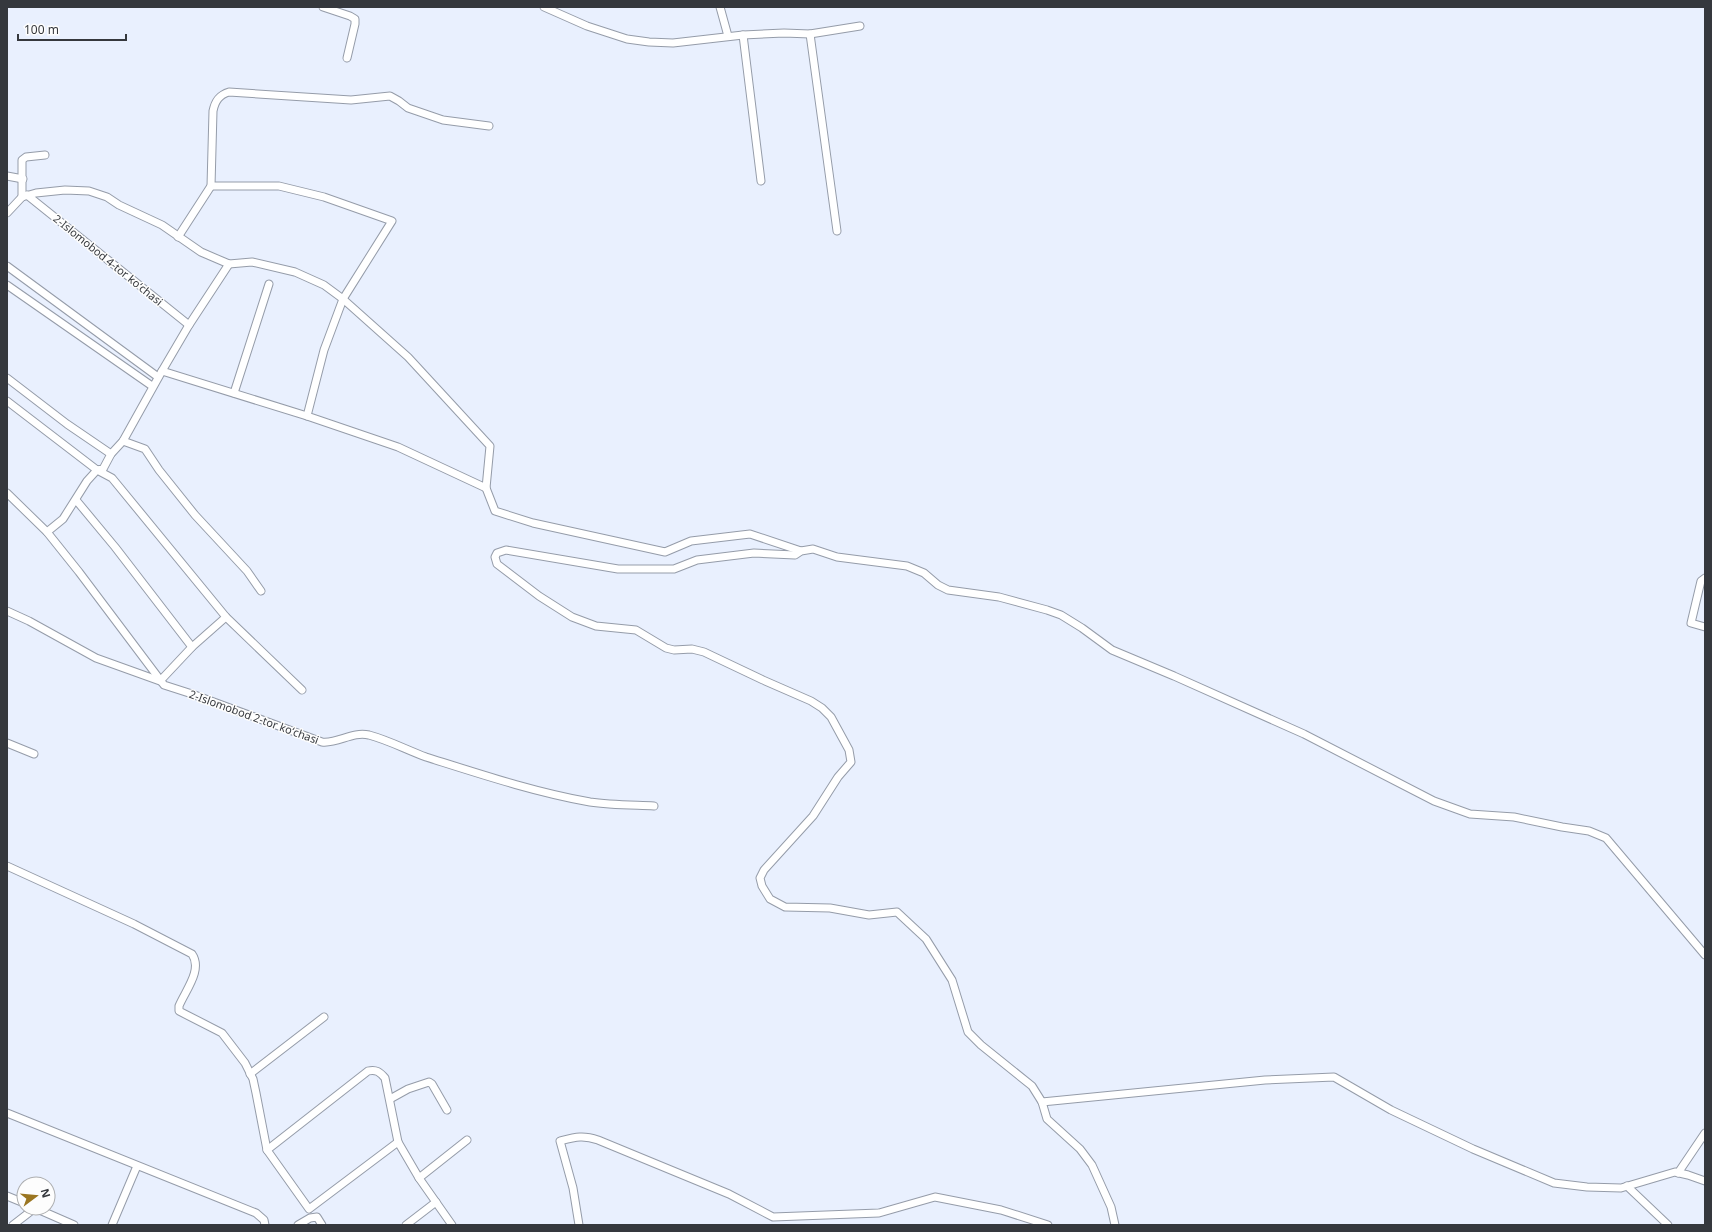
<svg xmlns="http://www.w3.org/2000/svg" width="1712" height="1232" font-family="'Noto Sans',sans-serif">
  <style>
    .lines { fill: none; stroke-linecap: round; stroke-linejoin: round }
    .minor-casing { stroke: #959ca9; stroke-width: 9 }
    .minor { stroke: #fff; stroke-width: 7 }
    .labels { text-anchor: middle; stroke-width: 3; stroke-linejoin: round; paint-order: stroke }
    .street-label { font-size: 11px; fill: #35383d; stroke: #fdfdfd }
  </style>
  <rect width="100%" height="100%" fill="#e9f0fe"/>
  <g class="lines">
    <!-- minor casing -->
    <g class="minor-casing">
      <g id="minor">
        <path d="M 323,7 L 350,16 L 355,19 L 355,24 L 347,58"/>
        <path d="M 544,7 L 587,26 L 627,39 L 649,42 L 673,43 L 743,35 L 784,33 L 810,34 L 860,26"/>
        <path d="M 720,7 L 728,36"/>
        <path d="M 810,34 L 837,231"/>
        <path d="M 743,35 L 761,181"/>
        <path d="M 7,176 L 23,179"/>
        <path d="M 211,186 L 279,186 L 324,197 L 392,221 L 343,299 L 324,350 L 307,416 L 398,447 L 486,488"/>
        <path d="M 27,195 L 189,325"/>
        <path d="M 22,197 L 22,160 L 26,157 L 45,155"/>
        <path d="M 7,213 L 22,197 L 36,193 L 65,190 L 89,191 L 107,197 L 119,205 L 162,225 L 201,252 L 229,264 L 252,262 L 295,272 L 324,285 L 343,299 L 408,357 L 490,446 L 486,488 L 495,511 L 533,523 L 665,552 L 691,541 L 750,534 L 801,551"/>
        <path d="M 178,237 L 211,186 L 213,111 C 215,101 219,95 229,92 L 351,100 L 390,96 L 399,101 L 408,108 L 443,120 L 489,126"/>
        <path d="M 7,266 L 158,377"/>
        <path d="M 7,285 L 152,386"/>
        <path d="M 162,371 L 307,416"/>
        <path d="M 7,378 L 67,424 L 111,454"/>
        <path d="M 234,393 L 269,284"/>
        <path d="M 7,401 L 97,470 L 112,478 L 226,617 L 302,690"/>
        <path d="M 123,441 L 145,449 L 159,470 L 195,515 L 247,571 L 261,591"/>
        <path d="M 97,470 L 103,469 L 111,454 L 123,441 L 162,371 L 189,325 L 229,264"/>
        <path d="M 7,493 L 47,532 L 79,572 L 164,685 L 192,694 L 322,742 C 338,744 352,731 369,735 C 388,740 407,750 426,757 C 480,774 534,792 590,802 C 610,805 633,805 654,806"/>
        <path d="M 76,500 L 115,547 L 192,647"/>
        <path d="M 47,532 L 63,519 L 87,481 L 97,470"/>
        <path d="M 1705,578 L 1701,581 L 1691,623 L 1705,627"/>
        <path d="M 7,611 L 29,621 L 96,658 L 160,681 L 192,647 L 226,617"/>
        <path d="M 7,743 L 34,754"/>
        <path d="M 7,866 L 134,924 L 192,954 C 203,970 185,991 179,1006 L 179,1011 L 222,1033 L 245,1063 L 253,1079 L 256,1093 L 267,1150 L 309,1209 L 398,1142 L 419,1178 L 452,1225"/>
        <path d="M 250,1074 L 324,1017"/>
        <path d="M 390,1099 L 408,1089 L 429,1082 L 432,1084 L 447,1110"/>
        <path d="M 1042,1102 L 1265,1080 L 1334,1077 L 1391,1110 L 1473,1149 L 1554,1183 L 1587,1187 L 1621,1188 L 1675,1172 L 1688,1175 L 1705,1181"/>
        <path d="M 7,1113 L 256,1213 L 264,1220 L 265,1225"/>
        <path d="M 267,1150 L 368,1071 C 376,1069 380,1072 385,1078 L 398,1142"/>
        <path d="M 1678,1173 L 1705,1133"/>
        <path d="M 419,1178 L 467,1140"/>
        <path d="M 1627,1186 L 1668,1225"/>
        <path d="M 7,1196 L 24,1203"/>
        <path d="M 35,1208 L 74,1225"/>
        <path d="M 13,1225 L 35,1208"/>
        <path d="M 112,1225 L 137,1166"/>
        <path d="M 298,1225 L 310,1218 L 317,1217 L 322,1225"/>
        <path d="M 406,1225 L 436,1202"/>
        <path d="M 579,1225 L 573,1188 L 560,1141 C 576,1137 583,1135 598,1140 L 729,1194 L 773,1217 L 879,1213 L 935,1197 L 1001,1210 L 1048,1225"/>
        <path d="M 1115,1225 L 1111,1207 L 1092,1165 L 1080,1149 L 1047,1119 L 1042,1102 L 1032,1086 L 981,1045 L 968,1032 L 952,980 L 926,939 L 897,912 L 869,915 L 830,908 L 785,907 L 770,899 L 762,886 L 760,878 L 764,870 L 813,816 L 838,777 L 851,762 L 849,750 L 831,717 L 822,708 L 811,701 L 763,680 L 704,652 L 692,649 L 674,650 L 666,648 L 636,630 L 596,626 L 572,617 L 539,596 L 497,564 L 495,557 L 497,553 L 506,550 L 618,569 L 674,569 L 697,560 L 754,553 L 795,555 L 801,551 L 813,549 L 837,557 L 907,566 L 924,573 L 938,585 L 948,590 L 999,597 L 1047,610 L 1061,615 L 1082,628 L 1112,650 L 1174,676 L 1304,734 L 1434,801 L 1470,814 L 1514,817 L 1562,827 L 1589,831 L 1606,838 L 1705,955"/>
      </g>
    </g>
    <!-- minor -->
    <use href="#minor" class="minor"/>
  </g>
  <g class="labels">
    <!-- street labels -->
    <g class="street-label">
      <text transform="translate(108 260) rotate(39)" y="4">2-Islomobod 4-tor koʻchasi</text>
      <text transform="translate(254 717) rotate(20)" y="4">2-Islomobod 2-tor koʻchasi</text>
    </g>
  </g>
  <!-- border -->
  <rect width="1712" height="1232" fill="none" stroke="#35383d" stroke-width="16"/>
  <!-- north arrow -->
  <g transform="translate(36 1196) rotate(74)"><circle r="19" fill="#fdfdfd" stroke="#adaeb0"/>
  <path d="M0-3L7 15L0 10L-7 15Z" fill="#9b7621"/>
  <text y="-6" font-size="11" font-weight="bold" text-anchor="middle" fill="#35383d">N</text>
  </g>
  <!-- scale -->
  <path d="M18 34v6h108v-6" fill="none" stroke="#35383d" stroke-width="2"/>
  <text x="24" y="34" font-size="12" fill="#35383d" stroke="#fdfdfd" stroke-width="3" paint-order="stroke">100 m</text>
</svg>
